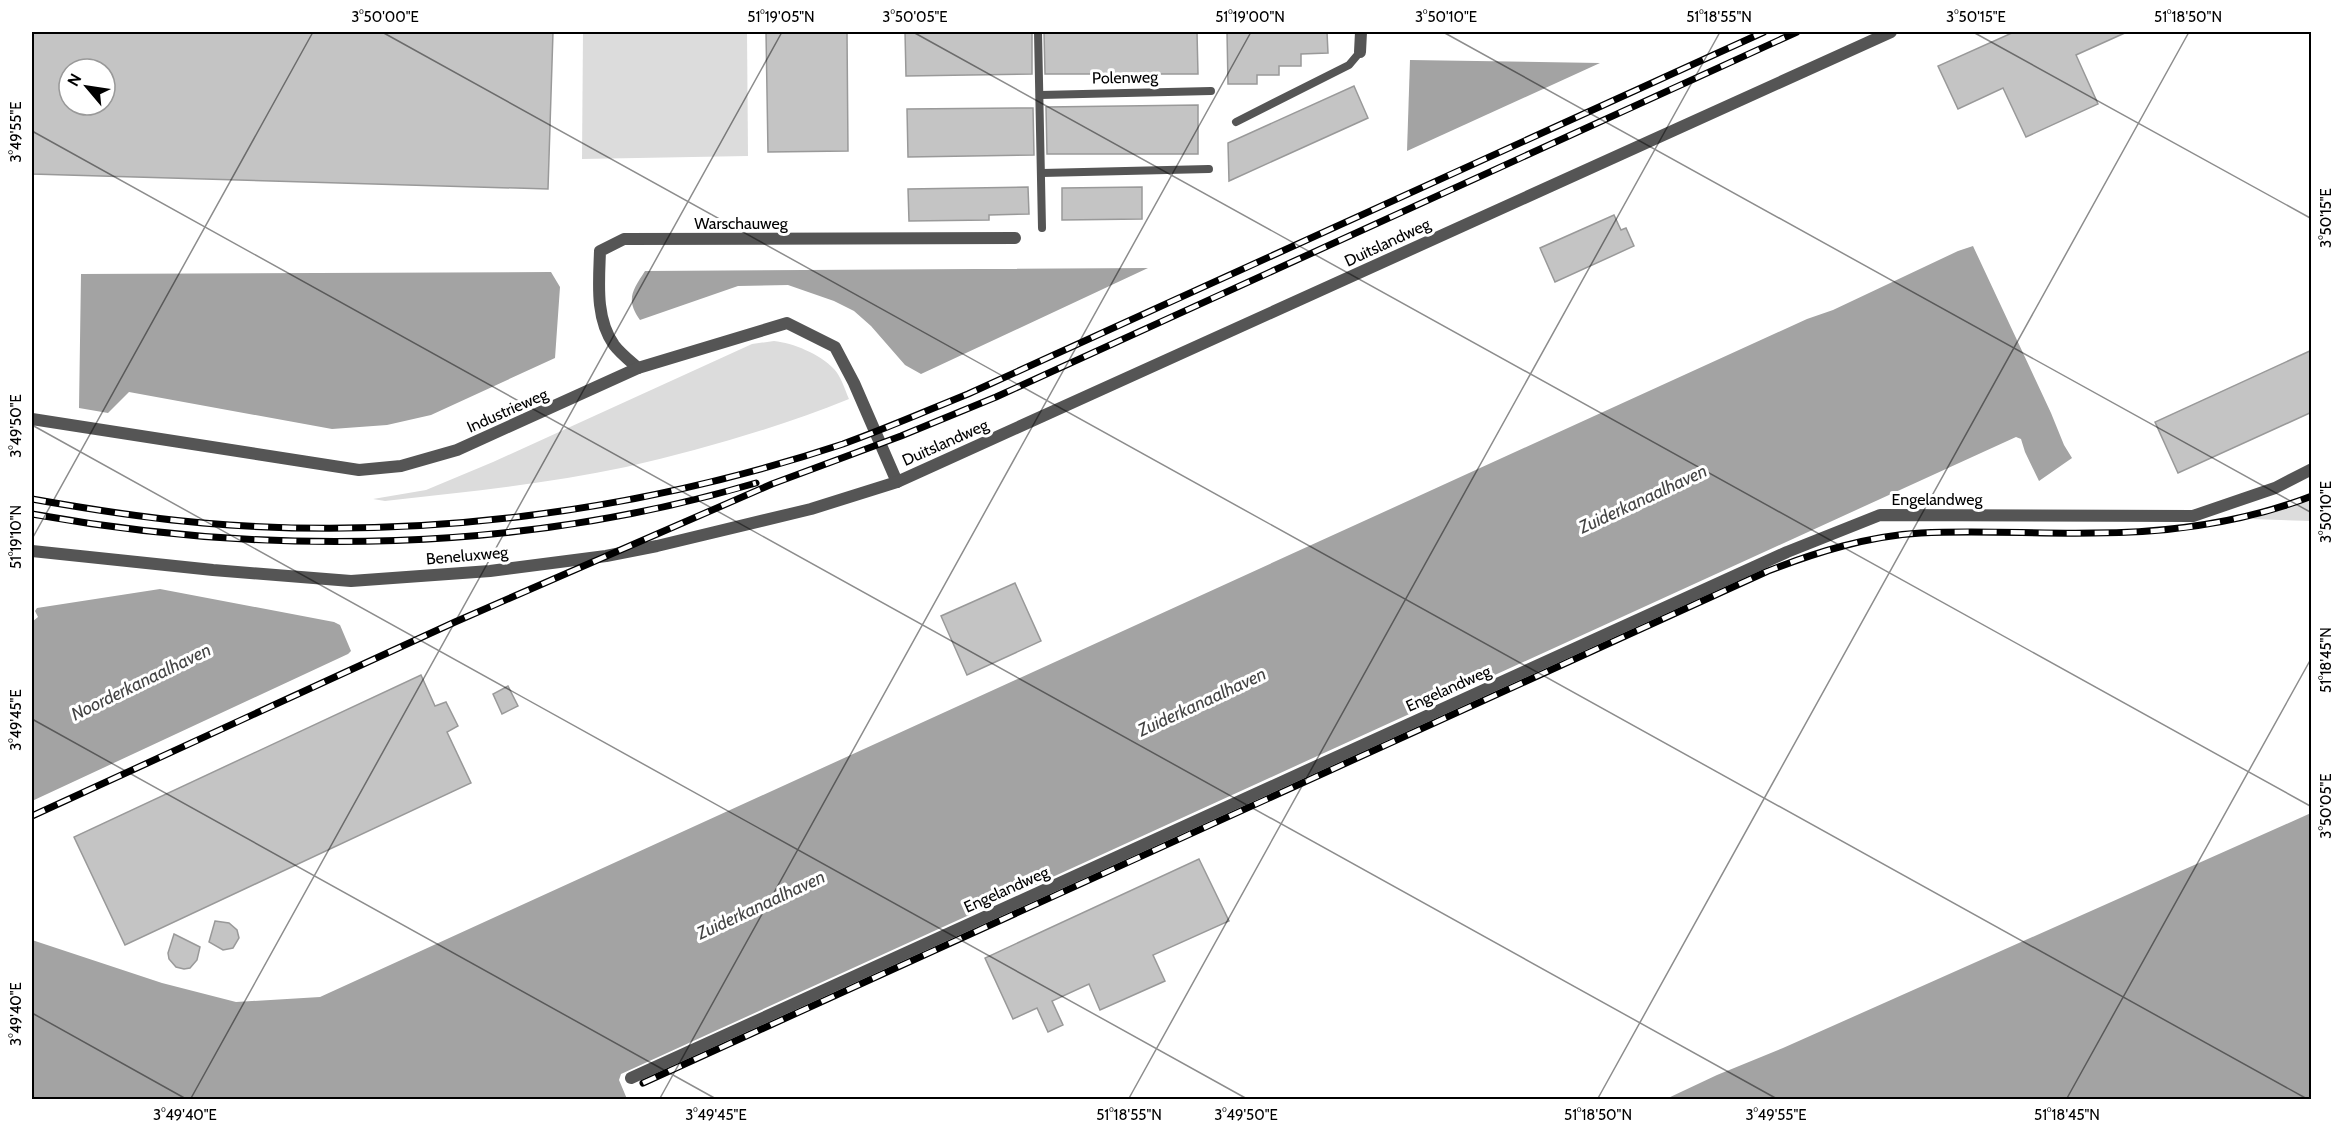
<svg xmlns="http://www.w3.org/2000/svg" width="2343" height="1131" font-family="Cabin,sans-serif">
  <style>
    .green { fill: #dcdcdc }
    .water { fill: #a3a3a3 }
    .building { fill: #c4c4c4; stroke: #999; stroke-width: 1.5; fill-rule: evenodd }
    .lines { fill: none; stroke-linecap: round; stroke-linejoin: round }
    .service { stroke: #555; stroke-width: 8 }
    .minor { stroke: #555; stroke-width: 12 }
    .rail-casing { stroke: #000; stroke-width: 7 }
    .rail { stroke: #fff; stroke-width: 4.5; stroke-dasharray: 14; stroke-linecap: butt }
    .ticks { fill: none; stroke: #000; stroke-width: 1.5; stroke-opacity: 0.45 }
    .labels { text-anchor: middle; stroke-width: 6; stroke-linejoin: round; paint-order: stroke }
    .street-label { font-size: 16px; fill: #000; stroke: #fff }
    .water-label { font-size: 18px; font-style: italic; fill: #444; stroke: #fff }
    .neatline { fill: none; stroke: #000; stroke-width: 2 }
    .ticks-label { font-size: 15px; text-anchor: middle; fill: #000 }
  </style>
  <rect width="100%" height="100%" fill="#fff"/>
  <!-- green -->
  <g class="green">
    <path d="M 583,32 L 747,32 L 748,156 L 582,159 Z"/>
    <path d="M 774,341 C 793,343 820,354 834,369 C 841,376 845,390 849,399 C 777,428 701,450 626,467 C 547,484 465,492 385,501 L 373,499 L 426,490 L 493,462 L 752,344 Z"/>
    <path d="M 2311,492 L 2311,521 L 2252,519 Z"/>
  </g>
  <!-- water -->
  <g class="water">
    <path d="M 1410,60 L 1600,63 L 1407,151 Z"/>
    <path d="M 1973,246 L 2051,413 L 2064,445 L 2072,458 L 2039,481 L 2025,452 L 2021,439 L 2016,437 L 621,1074 L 619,1080 L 627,1099 L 32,1099 L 32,940 L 162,983 L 236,1002 L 320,997 L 1807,319 L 1833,310 L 1958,251 Z"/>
    <path d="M 1148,268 L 921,374 L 905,365 L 871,326 L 854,311 L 834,301 L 788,285 L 738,286 L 640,320 C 625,299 633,290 645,271 Z"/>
    <path d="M 551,272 L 560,287 L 555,358 L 431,415 L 387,425 L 332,429 L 129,392 L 108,413 L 79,408 L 81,274 Z"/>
    <path d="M 160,589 L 334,622 L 340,625 L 351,651 L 348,654 L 32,801 L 32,622 L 38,617 L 35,611 L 37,608 Z"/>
    <path d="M 2311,813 L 2311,1099 L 1666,1099 L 1717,1075 L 1783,1048 Z"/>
  </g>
  <!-- building -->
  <g class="building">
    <path d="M 32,32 L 553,32 L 548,189 L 32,174 ZM 69,69 L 105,69 L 105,105 L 69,105 Z"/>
    <path d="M 766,32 L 847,32 L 848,151 L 768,152 Z"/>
    <path d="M 905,32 L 1032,32 L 1032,74 L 906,76 Z"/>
    <path d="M 1044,32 L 1197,32 L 1198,74 L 1045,74 Z"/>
    <path d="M 1227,32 L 1327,32 L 1328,53 L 1301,54 L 1301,66 L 1279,66 L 1279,75 L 1257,75 L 1257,84 L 1228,84 Z"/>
    <path d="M 2014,32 L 2127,32 L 2076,55 L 2098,104 L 2026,137 L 2003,88 L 1958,109 L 1938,66 Z"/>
    <path d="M 1354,86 L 1368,118 L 1229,181 L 1228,143 Z"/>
    <path d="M 1198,105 L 1198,154 L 1047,154 L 1046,107 Z"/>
    <path d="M 1027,108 L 1033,108 L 1034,155 L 908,157 L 907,109 Z"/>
    <path d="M 1028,187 L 1029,214 L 989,215 L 989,220 L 909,221 L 908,189 Z"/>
    <path d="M 1142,187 L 1142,219 L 1062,220 L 1062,188 Z"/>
    <path d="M 1614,215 L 1621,230 L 1626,228 L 1634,246 L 1555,282 L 1540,248 Z"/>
    <path d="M 2312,350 L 2312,412 L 2178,473 L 2155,422 Z"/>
    <path d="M 1015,583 L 1041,641 L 967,675 L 941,616 Z"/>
    <path d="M 421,675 L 435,706 L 446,702 L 458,726 L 447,732 L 471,783 L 125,945 L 74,837 Z"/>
    <path d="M 508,686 L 518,706 L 502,714 L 493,694 Z"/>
    <path d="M 1199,859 L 1229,921 L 1153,955 L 1165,981 L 1100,1010 L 1089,984 L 1052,1001 L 1063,1025 L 1048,1032 L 1037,1008 L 1013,1019 L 985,958 Z"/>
    <path d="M 215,921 L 229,923 L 237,930 L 239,938 L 233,948 L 223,950 L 209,942 Z"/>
    <path d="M 174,934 L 200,947 L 197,960 L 190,968 L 184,969 L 176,967 L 169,959 L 168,953 Z"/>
  </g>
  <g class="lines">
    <!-- service -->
    <g class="service">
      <path d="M 1038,32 L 1042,228"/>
      <path d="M 1040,95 L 1211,91"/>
      <path d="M 1236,122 L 1349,65 L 1360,52"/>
      <path d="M 1042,173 L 1209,169"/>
    </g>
    <!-- minor -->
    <g class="minor">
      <path d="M 1360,52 L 1361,32"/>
      <path d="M 638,368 C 630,361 620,353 614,345 C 595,318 599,282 600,251 L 624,239 L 1015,238"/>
      <path d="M 32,419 L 359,470 L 401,466 L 457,450 L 638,368 L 787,323 L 835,347 L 854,383 L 897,482"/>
      <path d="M 32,551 L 213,570 L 351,581 L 490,571 L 606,556 L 657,546 L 811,509 L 897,482 L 1891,32"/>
      <path d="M 631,1078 L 1787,552 L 1880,515 L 2193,516 L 2275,488 L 2312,469"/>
    </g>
    <!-- rail casing -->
    <g class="rail-casing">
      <g id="rail">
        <path d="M 32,499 C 88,509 145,518 203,523 C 418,541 638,512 843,444 C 885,429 926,411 968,394 L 1764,32"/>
        <path d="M 32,514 C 270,557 523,552 756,483"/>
        <path d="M 32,816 L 455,622 L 772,484 L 901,436 L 996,397 L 1797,32"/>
        <path d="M 643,1083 L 1768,571 C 1817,552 1868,536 1921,533 C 1978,530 2036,534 2093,533 C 2168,533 2242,523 2312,496"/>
      </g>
    </g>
    <!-- rail -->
    <use href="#rail" class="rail"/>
  </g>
  <!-- ticks -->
  <path class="ticks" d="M 382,32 L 2309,1100M 913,32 L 2312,807M 1443,32 L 2312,513M 1973,32 L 2312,219M 32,131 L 1779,1100M 32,425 L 1249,1100M 32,539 L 313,32M 32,719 L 718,1100M 32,1013 L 188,1100M 190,1100 L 782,32M 659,1100 L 1251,32M 1128,1100 L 1720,32M 1597,1100 L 2189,32M 2066,1100 L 2312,657"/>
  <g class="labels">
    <!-- street labels -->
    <g class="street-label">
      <text transform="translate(1125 77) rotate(-1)" y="6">Polenweg</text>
      <text x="741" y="229">Warschauweg</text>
      <text transform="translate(1387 242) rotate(-25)" y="6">Duitslandweg</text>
      <text transform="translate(507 410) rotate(-24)" y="6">Industrieweg</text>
      <text transform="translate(945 442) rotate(-24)" y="6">Duitslandweg</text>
      <text x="1937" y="505">Engelandweg</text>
      <text transform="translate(467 555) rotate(-5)" y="6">Beneluxweg</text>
      <text transform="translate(1448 688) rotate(-24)" y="6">Engelandweg</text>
      <text transform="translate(1006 889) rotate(-24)" y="6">Engelandweg</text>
    </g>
    <!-- water labels -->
    <g class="water-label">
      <text transform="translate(1643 499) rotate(-25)" y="6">Zuiderkanaalhaven</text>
      <text transform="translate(141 682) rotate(-26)" y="6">Noorderkanaalhaven</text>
      <text transform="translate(1202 702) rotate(-25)" y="6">Zuiderkanaalhaven</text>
      <text transform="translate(761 905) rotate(-25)" y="6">Zuiderkanaalhaven</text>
    </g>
  </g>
  <!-- border -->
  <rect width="2343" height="1131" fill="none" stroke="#ffffff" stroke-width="66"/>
  <!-- north arrow -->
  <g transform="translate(87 87) rotate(299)"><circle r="28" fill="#ffffff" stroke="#999999" stroke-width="1.5"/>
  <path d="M0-4.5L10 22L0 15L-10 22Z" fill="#000000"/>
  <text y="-9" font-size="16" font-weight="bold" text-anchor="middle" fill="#000000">N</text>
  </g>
  <rect x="33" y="33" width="2277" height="1065" class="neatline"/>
  <g class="ticks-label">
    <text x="385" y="22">3°50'00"E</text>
    <text x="781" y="22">51°19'05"N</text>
    <text x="915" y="22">3°50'05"E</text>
    <text x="1250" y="22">51°19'00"N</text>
    <text x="1446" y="22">3°50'10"E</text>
    <text x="1719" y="22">51°18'55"N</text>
    <text x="1976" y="22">3°50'15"E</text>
    <text x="2188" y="22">51°18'50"N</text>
    <text transform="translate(16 132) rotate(-90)" y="5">3°49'55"E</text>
    <text transform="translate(2326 218) rotate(-90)" y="5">3°50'15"E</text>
    <text transform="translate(16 426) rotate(-90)" y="5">3°49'50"E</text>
    <text transform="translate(2326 512) rotate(-90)" y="5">3°50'10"E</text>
    <text transform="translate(16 537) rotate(-90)" y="5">51°19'10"N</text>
    <text transform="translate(2326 660) rotate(-90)" y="5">51°18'45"N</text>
    <text transform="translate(16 720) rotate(-90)" y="5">3°49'45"E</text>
    <text transform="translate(2326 806) rotate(-90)" y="5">3°50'05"E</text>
    <text transform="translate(16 1014) rotate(-90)" y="5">3°49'40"E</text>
    <text x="185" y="1120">3°49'40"E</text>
    <text x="716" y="1120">3°49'45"E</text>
    <text x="1129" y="1120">51°18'55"N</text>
    <text x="1246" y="1120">3°49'50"E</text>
    <text x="1598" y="1120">51°18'50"N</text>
    <text x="1776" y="1120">3°49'55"E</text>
    <text x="2067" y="1120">51°18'45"N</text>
  </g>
</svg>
